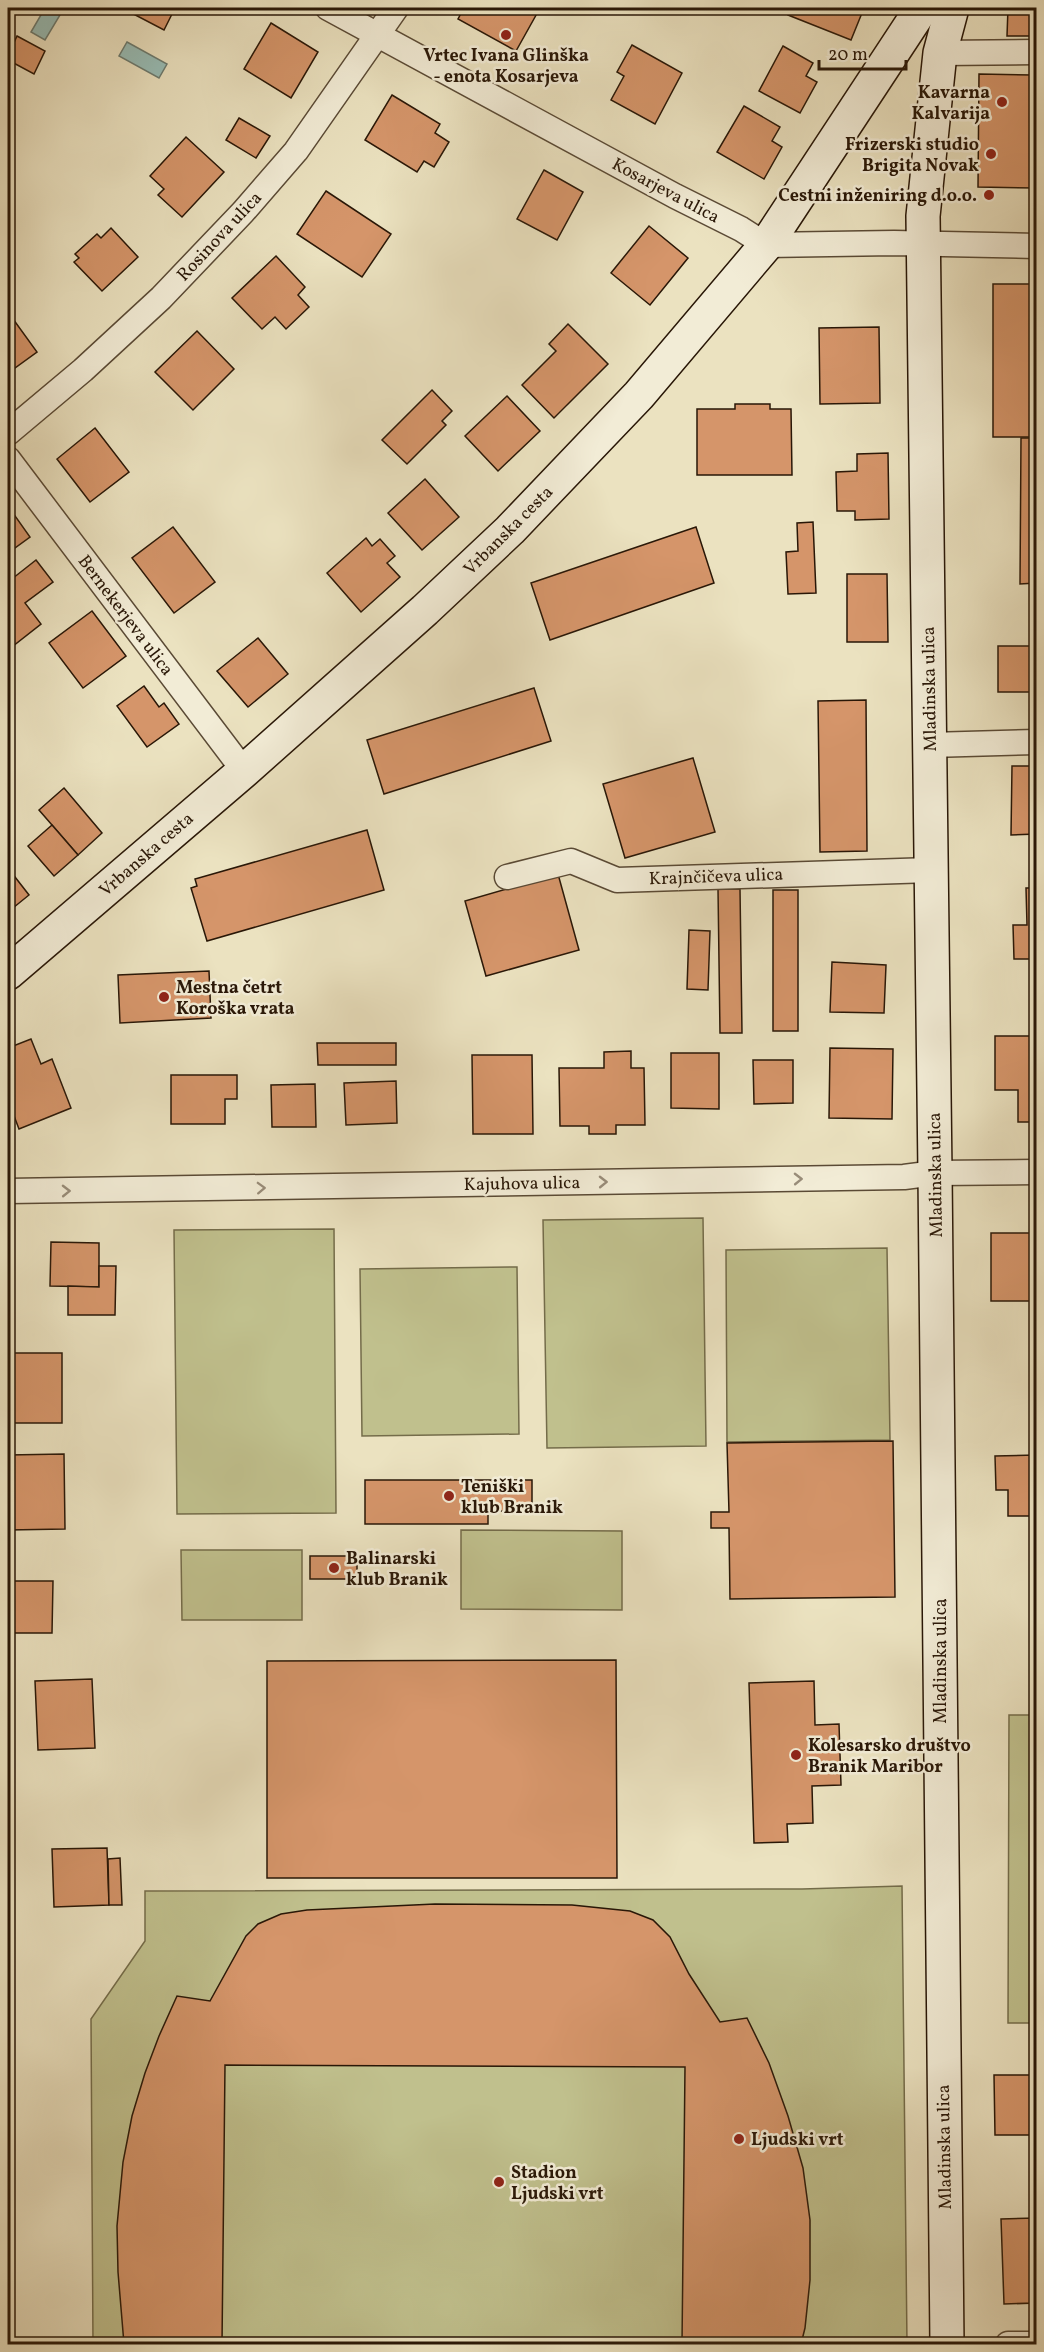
<svg xmlns="http://www.w3.org/2000/svg" width="1044" height="2352" font-family="Vollkorn,serif">
  <style>
    .green { fill: #c0c08d; stroke: #746c4a; stroke-width: 1.5 }
    .water { fill: #98bdb6; stroke: #6c7b70; stroke-width: 1.5 }
    .building { fill: #d5956a; stroke: #291707; stroke-width: 1.5 }
    .lines { fill: none; stroke-linecap: round; stroke-linejoin: round }
    .street-casing { stroke: #5a4a35; stroke-width: 27 }
    .secondary-casing { stroke: #291707; stroke-width: 36 }
    .street { stroke: #f2ecd6; stroke-width: 24 }
    .secondary { stroke: #f2ecd6; stroke-width: 33 }
    .oneway { stroke: #988c79 }
    .poi-dot { fill: #8f2418; stroke: #f2ecd6; stroke-width: 2 }
    .labels { text-anchor: middle; stroke-width: 5; stroke-linejoin: round; paint-order: stroke }
    .poi-label { font-size: 18px; font-weight: bold; fill: #291707; stroke: #f2ecd6; text-anchor: start }
    .street-label { font-size: 18px; fill: #291707; stroke: #f2ecd6 }
  </style>
  <rect width="100%" height="100%" fill="#ebe2c0"/>
  <filter id="stains"><feTurbulence type="fractalNoise" baseFrequency=".00333" numOctaves="4"/><feColorMatrix values="0 0 0 0 .2 0 0 0 0 .09 0 0 0 0 .02 0 0 0 .5 -.17"/></filter>
  <radialGradient id="worn" r=".72"><stop offset=".6" stop-color="#630" stop-opacity="0"/><stop offset="1" stop-color="#630" stop-opacity=".3"/></radialGradient>
  <!-- green -->
  <g class="green">
    <path d="M 703,1218 L 706,1446 L 547,1448 L 543,1220 Z"/>
    <path d="M 334,1229 L 336,1513 L 177,1514 L 174,1230 Z"/>
    <path d="M 887,1248 L 890,1440 L 727,1442 L 726,1250 Z"/>
    <path d="M 517,1267 L 519,1434 L 362,1436 L 360,1269 Z"/>
    <path d="M 461,1530 L 622,1531 L 622,1610 L 461,1609 Z"/>
    <path d="M 181,1550 L 302,1550 L 302,1620 L 182,1620 Z"/>
    <path d="M 1009,1715 L 1036,1715 L 1036,2023 L 1008,2023 Z"/>
    <path d="M 902,1886 L 907,2344 L 93,2344 L 91,2019 L 145,1941 L 145,1891 L 802,1889 Z"/>
  </g>
  <!-- water -->
  <g class="water">
    <path d="M 45,8 L 60,8 L 63,10 L 45,40 L 31,32 Z"/>
    <path d="M 127,42 L 167,64 L 159,78 L 119,56 Z"/>
  </g>
  <!-- building -->
  <g class="building">
    <path d="M 122,8 L 175,8 L 164,30 Z"/>
    <path d="M 464,8 L 540,8 L 516,51 L 458,19 Z"/>
    <path d="M 791,8 L 864,8 L 851,40 L 788,15 Z"/>
    <path d="M 1008,8 L 1036,8 L 1036,36 L 1007,36 Z"/>
    <path d="M 271,23 L 318,52 L 291,98 L 244,69 Z"/>
    <path d="M 17,36 L 45,51 L 34,74 L 8,60 L 8,56 Z"/>
    <path d="M 632,45 L 682,73 L 655,124 L 611,100 L 624,76 L 617,72 Z"/>
    <path d="M 783,46 L 813,63 L 806,76 L 817,82 L 800,113 L 759,91 Z"/>
    <path d="M 979,74 L 1032,75 L 1032,104 L 1036,104 L 1036,188 L 978,187 Z"/>
    <path d="M 392,95 L 440,124 L 435,133 L 449,142 L 434,167 L 424,161 L 417,172 L 365,140 Z"/>
    <path d="M 744,106 L 780,127 L 772,141 L 782,147 L 764,179 L 717,152 Z"/>
    <path d="M 239,118 L 270,136 L 256,158 L 226,140 Z"/>
    <path d="M 186,137 L 224,172 L 182,217 L 158,195 L 164,189 L 150,176 Z"/>
    <path d="M 544,170 L 583,192 L 557,240 L 517,219 Z"/>
    <path d="M 326,191 L 391,234 L 362,277 L 297,234 Z"/>
    <path d="M 649,226 L 688,258 L 650,305 L 611,273 Z"/>
    <path d="M 111,228 L 138,257 L 102,291 L 74,262 L 79,258 L 75,254 L 97,234 L 101,238 Z"/>
    <path d="M 276,256 L 305,287 L 298,295 L 309,307 L 286,329 L 275,317 L 262,329 L 232,298 Z"/>
    <rect x="993" y="284" width="43" height="153"/>
    <path d="M 8,312 L 37,352 L 8,373 Z"/>
    <path d="M 568,324 L 608,364 L 554,418 L 522,385 L 556,351 L 549,344 Z"/>
    <path d="M 879,327 L 880,403 L 820,404 L 819,328 Z"/>
    <path d="M 197,331 L 234,369 L 193,410 L 155,372 Z"/>
    <path d="M 432,390 L 452,411 L 442,421 L 446,425 L 407,464 L 382,440 Z"/>
    <path d="M 507,396 L 540,431 L 498,471 L 465,436 Z"/>
    <path d="M 735,404 L 770,404 L 770,409 L 791,409 L 792,475 L 697,475 L 697,409 L 735,409 Z"/>
    <path d="M 95,428 L 129,472 L 90,502 L 57,459 Z"/>
    <path d="M 1021,438 L 1036,438 L 1036,583 L 1020,584 Z"/>
    <path d="M 888,453 L 889,519 L 855,520 L 855,511 L 837,511 L 836,472 L 857,471 L 857,454 Z"/>
    <path d="M 425,479 L 459,517 L 422,550 L 388,513 Z"/>
    <path d="M 8,506 L 30,537 L 8,553 Z"/>
    <path d="M 813,522 L 816,593 L 788,594 L 786,552 L 798,551 L 797,523 Z"/>
    <path d="M 173,527 L 215,582 L 174,613 L 132,558 Z"/>
    <path d="M 696,527 L 714,583 L 550,640 L 531,583 Z"/>
    <path d="M 366,538 L 372,546 L 380,539 L 395,556 L 387,563 L 400,577 L 361,612 L 327,573 Z"/>
    <path d="M 36,560 L 53,582 L 25,603 L 41,624 L 8,650 L 8,582 Z"/>
    <path d="M 847,574 L 887,574 L 888,642 L 847,642 Z"/>
    <path d="M 92,611 L 126,656 L 83,688 L 49,643 Z"/>
    <path d="M 258,638 L 288,674 L 248,707 L 217,671 Z"/>
    <rect x="998" y="646" width="38" height="46"/>
    <path d="M 144,686 L 159,707 L 164,703 L 179,724 L 147,747 L 117,706 Z"/>
    <path d="M 534,688 L 551,741 L 384,794 L 367,740 Z"/>
    <path d="M 866,700 L 867,851 L 820,852 L 818,701 Z"/>
    <path d="M 693,758 L 715,832 L 625,858 L 603,784 Z"/>
    <path d="M 1012,766 L 1036,766 L 1036,834 L 1011,835 Z"/>
    <path d="M 64,788 L 102,833 L 78,855 L 39,810 Z"/>
    <path d="M 52,825 L 78,855 L 54,876 L 28,846 Z"/>
    <path d="M 367,830 L 384,890 L 207,941 L 191,888 L 197,886 L 195,879 Z"/>
    <path d="M 8,868 L 29,895 L 8,912 Z"/>
    <path d="M 558,874 L 579,950 L 486,976 L 465,901 Z"/>
    <path d="M 1026,888 L 1036,888 L 1036,959 L 1014,959 L 1013,925 L 1027,925 Z"/>
    <path d="M 718,889 L 740,889 L 742,1033 L 720,1033 Z"/>
    <rect x="773" y="890" width="25" height="141"/>
    <path d="M 689,930 L 710,931 L 708,990 L 687,989 Z"/>
    <path d="M 832,962 L 886,965 L 884,1013 L 830,1012 Z"/>
    <path d="M 209,971 L 211,1018 L 120,1023 L 118,975 Z"/>
    <path d="M 995,1036 L 1035,1036 L 1036,1122 L 1018,1122 L 1018,1090 L 995,1090 Z"/>
    <path d="M 31,1039 L 41,1064 L 52,1059 L 71,1108 L 19,1129 L 11,1108 L 8,1110 L 8,1048 Z"/>
    <path d="M 317,1043 L 396,1043 L 396,1065 L 318,1065 Z"/>
    <path d="M 830,1048 L 893,1049 L 892,1119 L 829,1118 Z"/>
    <path d="M 631,1051 L 631,1068 L 644,1068 L 645,1125 L 616,1125 L 616,1134 L 589,1134 L 589,1126 L 560,1126 L 559,1068 L 604,1068 L 604,1052 Z"/>
    <path d="M 671,1053 L 719,1053 L 719,1109 L 671,1108 Z"/>
    <path d="M 472,1055 L 532,1055 L 533,1134 L 473,1134 Z"/>
    <path d="M 753,1060 L 793,1060 L 793,1103 L 754,1104 Z"/>
    <path d="M 171,1075 L 237,1075 L 237,1099 L 225,1099 L 225,1124 L 171,1124 Z"/>
    <path d="M 396,1081 L 397,1123 L 346,1125 L 344,1083 Z"/>
    <path d="M 315,1084 L 316,1127 L 272,1127 L 271,1085 Z"/>
    <path d="M 991,1233 L 1034,1233 L 1035,1301 L 991,1301 Z"/>
    <path d="M 51,1242 L 99,1243 L 99,1287 L 50,1286 Z"/>
    <path d="M 99,1266 L 116,1266 L 115,1315 L 68,1315 L 68,1286 L 99,1287 Z"/>
    <rect x="8" y="1353" width="54" height="70"/>
    <path d="M 893,1441 L 895,1597 L 730,1599 L 729,1528 L 711,1528 L 711,1512 L 729,1512 L 727,1443 Z"/>
    <path d="M 64,1454 L 65,1529 L 8,1530 L 8,1455 Z"/>
    <path d="M 1036,1455 L 1036,1516 L 1008,1516 L 1008,1490 L 996,1490 L 995,1456 Z"/>
    <path d="M 365,1480 L 532,1480 L 532,1511 L 488,1511 L 488,1524 L 365,1524 Z"/>
    <rect x="310" y="1556" width="47" height="23"/>
    <path d="M 8,1581 L 53,1581 L 52,1633 L 8,1633 Z"/>
    <path d="M 616,1660 L 617,1878 L 267,1878 L 267,1661 Z"/>
    <path d="M 92,1679 L 95,1748 L 38,1750 L 35,1681 Z"/>
    <path d="M 814,1681 L 815,1725 L 839,1724 L 841,1785 L 812,1786 L 813,1823 L 787,1824 L 788,1842 L 754,1843 L 749,1683 Z"/>
    <path d="M 107,1848 L 109,1905 L 54,1907 L 52,1849 Z"/>
    <path d="M 120,1858 L 122,1905 L 109,1905 L 108,1859 Z"/>
    <path d="M 435,1904 L 572,1905 L 630,1911 L 653,1920 L 670,1937 L 689,1974 L 720,2022 L 747,2018 L 769,2063 L 788,2116 L 803,2168 L 810,2220 L 810,2280 L 805,2328 L 801,2344 L 682,2344 L 685,2067 L 225,2065 L 222,2344 L 124,2344 L 118,2272 L 117,2226 L 123,2162 L 132,2116 L 145,2073 L 159,2036 L 177,1996 L 210,2001 L 246,1936 L 258,1924 L 281,1914 L 307,1910 Z"/>
    <path d="M 994,2075 L 1036,2075 L 1036,2135 L 995,2135 Z"/>
    <path d="M 1036,2218 L 1036,2303 L 1004,2304 L 1001,2219 Z"/>
  </g>
  <g class="lines">
    <!-- street casing -->
    <g class="street-casing">
      <g id="street">
        <path d="M 328,8 L 675,196 L 741,229 L 766,245 L 894,243 L 1036,246"/>
        <path d="M 940,53 L 1036,52"/>
        <path d="M 8,433 L 83,370 L 161,298 L 243,212 L 296,151 L 396,8"/>
        <path d="M 8,459 L 244,771"/>
        <path d="M 930,745 L 1036,742"/>
        <path d="M 507,877 L 571,861 L 617,880 L 931,870"/>
        <path d="M 8,1191 L 904,1177 L 935,1173 L 1036,1172"/>
        <path d="M 1008,2344 L 1036,2344"/>
      </g>
    </g>
    <!-- secondary casing -->
    <g class="secondary-casing">
      <g id="secondary">
        <path d="M 8,973 L 244,771 L 425,610 L 510,530 L 639,395 L 766,245 L 922,8"/>
        <path d="M 947,2344 L 935,1173 L 923,216 L 940,53 L 952,8"/>
      </g>
    </g>
    <!-- street -->
    <use href="#street" class="street"/>
    <!-- secondary -->
    <use href="#secondary" class="secondary"/>
  </g>
  <!-- one-way arrows -->
  <defs><path id="oneway-chevron" d="M-2-3.5L2.5 0L-2 3.5" fill="none" stroke-width="1.6" stroke-linecap="round" stroke-linejoin="round" transform="scale(1.5)"/></defs>
  <g class="oneway">
    <use href="#oneway-chevron" transform="translate(798 1179) rotate(-1)"/>
    <use href="#oneway-chevron" transform="translate(603 1182) rotate(-1)"/>
    <use href="#oneway-chevron" transform="translate(261 1188) rotate(-2)"/>
    <use href="#oneway-chevron" transform="translate(66 1191) rotate(-1)"/>
  </g>
  <!-- markers -->
  <g class="poi-dot">
    <circle cx="506" cy="35" r="6"/>
    <circle cx="1002" cy="102" r="6"/>
    <circle cx="991" cy="154" r="6"/>
    <circle cx="989" cy="195" r="6"/>
    <circle cx="164" cy="997" r="6"/>
    <circle cx="449" cy="1496" r="6"/>
    <circle cx="334" cy="1568" r="6"/>
    <circle cx="796" cy="1755" r="6"/>
    <circle cx="739" cy="2139" r="6"/>
    <circle cx="499" cy="2182" r="6"/>
  </g>
  <g class="labels">
    <!-- poi labels -->
    <g class="poi-label">
      <text x="506" y="61" text-anchor="middle">Vrtec Ivana Glinška<tspan x="506" dy="21">- enota Kosarjeva</tspan></text>
      <text x="990" y="98" text-anchor="end">Kavarna<tspan x="990" dy="21">Kalvarija</tspan></text>
      <text x="979" y="150" text-anchor="end">Frizerski studio<tspan x="979" dy="21">Brigita Novak</tspan></text>
      <text x="977" y="201" text-anchor="end">Cestni inženiring d.o.o.</text>
      <text x="176" y="993">Mestna četrt<tspan x="176" dy="21">Koroška vrata</tspan></text>
      <text x="461" y="1492">Teniški<tspan x="461" dy="21">klub Branik</tspan></text>
      <text x="346" y="1564">Balinarski<tspan x="346" dy="21">klub Branik</tspan></text>
      <text x="808" y="1751">Kolesarsko društvo<tspan x="808" dy="21">Branik Maribor</tspan></text>
      <text x="751" y="2145">Ljudski vrt</text>
      <text x="511" y="2178">Stadion<tspan x="511" dy="21">Ljudski vrt</tspan></text>
    </g>
    <!-- street labels -->
    <g class="street-label">
      <text transform="translate(666 190) rotate(28)" y="6">Kosarjeva ulica</text>
      <text transform="translate(219 236) rotate(-47)" y="6">Rosinova ulica</text>
      <text transform="translate(508 530) rotate(-45)" y="6">Vrbanska cesta</text>
      <text transform="translate(126 615) rotate(53)" y="6">Bernekerjeva ulica</text>
      <text transform="translate(929 689) rotate(-91)" y="6">Mladinska ulica</text>
      <text transform="translate(146 854) rotate(-41)" y="6">Vrbanska cesta</text>
      <text transform="translate(716 876) rotate(-2)" y="6">Krajnčičeva ulica</text>
      <text transform="translate(935 1175) rotate(-91)" y="6">Mladinska ulica</text>
      <text transform="translate(522 1183) rotate(-1)" y="6">Kajuhova ulica</text>
      <text transform="translate(940 1661) rotate(-90)" y="6">Mladinska ulica</text>
      <text transform="translate(944 2147) rotate(-91)" y="6">Mladinska ulica</text>
    </g>
  </g>
  <!-- margin -->
  <rect width="1044" height="2352" fill="none" stroke="#ebe2c0" stroke-width="30"/>
  <rect x="9" y="9" width="1026" height="2334" fill="none" stroke="#291707" stroke-width="3"/>
  <rect x="15" y="15" width="1014" height="2322" fill="none" stroke="#291707" stroke-width="1.5"/>
  <!-- scale -->
  <path d="M819 60v9h87v-9" fill="none" stroke="#291707" stroke-width="3"/>
  <text x="828" y="60" font-size="18" fill="#291707" stroke="#f2ecd6" stroke-width="4.5" paint-order="stroke">20 m</text>
  <rect width="100%" height="100%" filter="url(#stains)"/>
  <rect width="100%" height="100%" fill="url(#worn)"/>
</svg>
